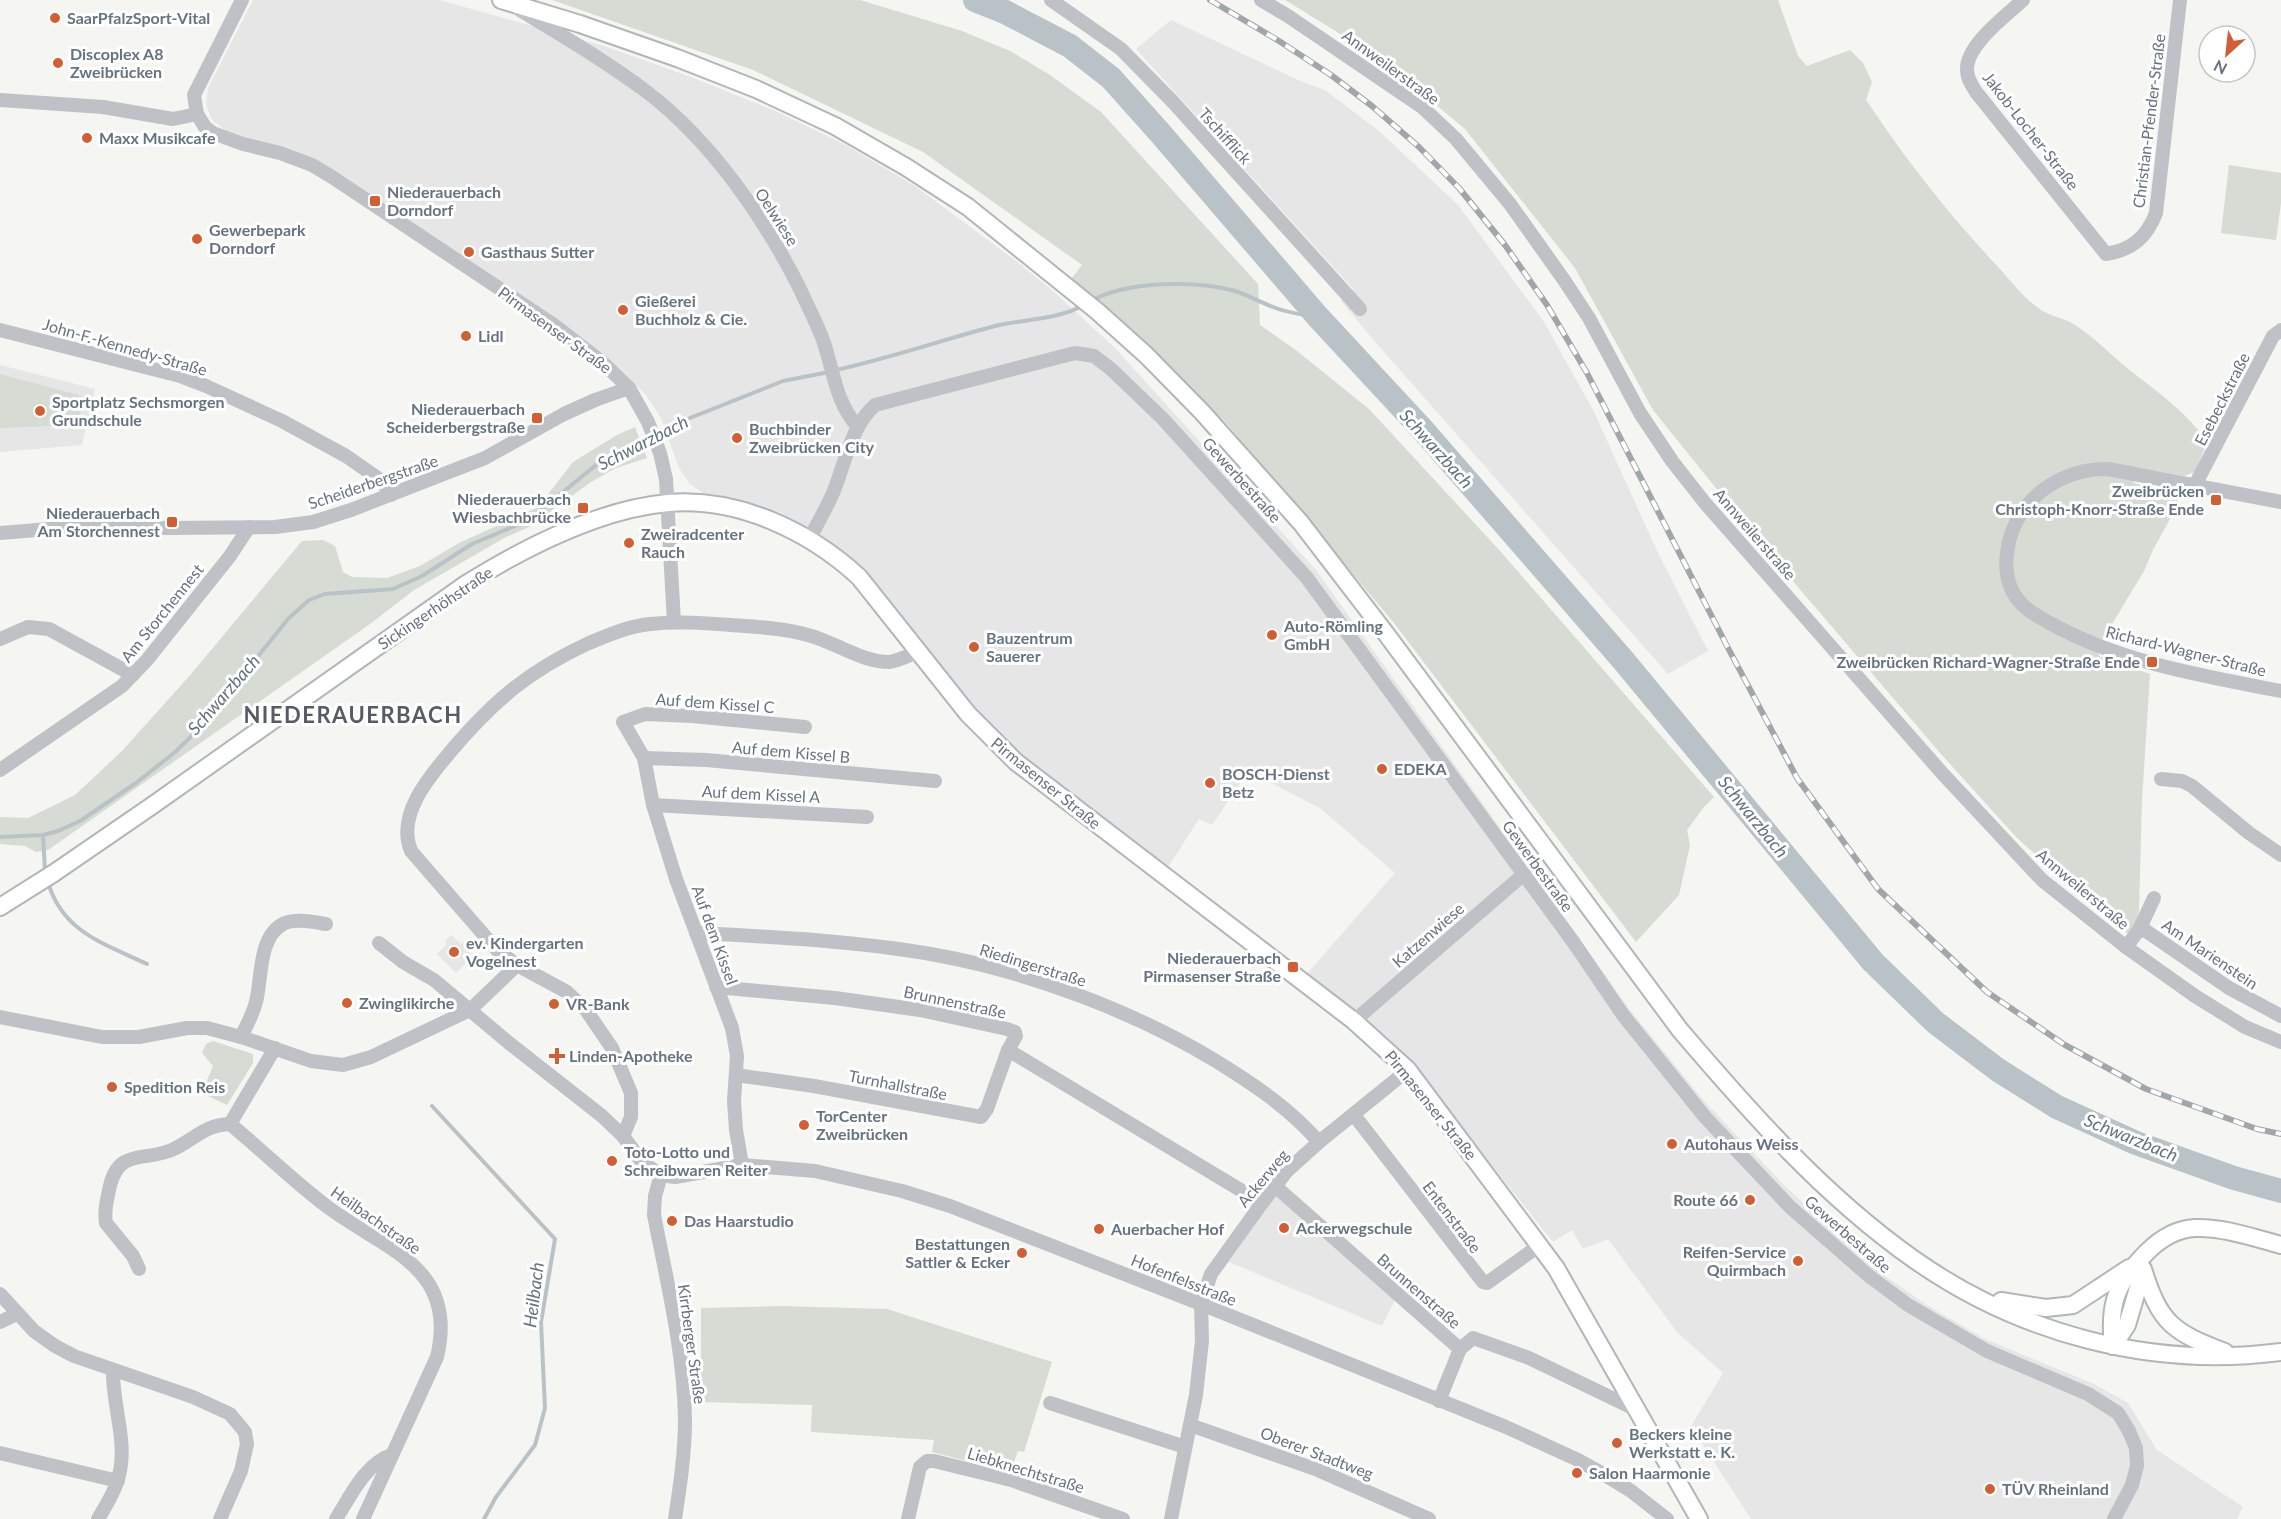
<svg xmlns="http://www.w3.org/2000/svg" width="2281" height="1519" font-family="Lato,sans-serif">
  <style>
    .built { fill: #e5e6e5 }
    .green { fill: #d6dbd3 }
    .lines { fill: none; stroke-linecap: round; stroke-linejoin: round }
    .stream { stroke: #b8c2c7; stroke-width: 4 }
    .river { stroke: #b8c2c7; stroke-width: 24 }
    .major-casing { stroke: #b2b5b9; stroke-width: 20 }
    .minor { stroke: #bec1c5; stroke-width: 14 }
    .major { stroke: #fff; stroke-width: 16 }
    .rail-casing { stroke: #a2a6ab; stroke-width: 6 }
    .rail { stroke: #fff; stroke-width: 4; stroke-dasharray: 11; stroke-linecap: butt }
    .poi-dot { fill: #d25f34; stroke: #fff; stroke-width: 2 }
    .labels { text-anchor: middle; stroke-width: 6; stroke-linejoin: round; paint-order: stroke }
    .poi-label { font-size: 16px; font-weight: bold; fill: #667380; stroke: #fff; text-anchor: start }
    .street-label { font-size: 16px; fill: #667380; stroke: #fff }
    .water-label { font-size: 18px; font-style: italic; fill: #62747d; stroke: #fff }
    .district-label { font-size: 22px; font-weight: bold; letter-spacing: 1.5px; fill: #545d66; stroke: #fff }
  </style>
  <rect width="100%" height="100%" fill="#f5f5f1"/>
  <!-- built -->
  <g class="built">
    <path d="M 253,0 L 439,0 L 604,46 L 691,77 L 773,110 L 844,144 L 915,186 L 1016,261 L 1053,291 L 1114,347 L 1316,570 L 1630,1010 L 1705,1102 L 1784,1185 L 1872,1267 L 1927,1305 L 1985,1339 L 2094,1384 L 2128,1403 L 2157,1450 L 2243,1507 L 2237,1519 L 1751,1519 L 1691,1426 L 1723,1373 L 1677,1332 L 1608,1239 L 1583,1249 L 1572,1230 L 1553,1242 L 1413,1066 L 1382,1033 L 1306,975 L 1395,873 L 1320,808 L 1248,771 L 1212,825 L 1199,819 L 1166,870 L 1069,795 L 1012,747 L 963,695 L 843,554 L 826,540 L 790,519 L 751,505 L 705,494 L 690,484 L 679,468 L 661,418 L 646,395 L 624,374 L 522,296 L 330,168 L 225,130 L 212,120 L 206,104 L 208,88 Z"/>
    <path d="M 1171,20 L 1298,80 L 1325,90 L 1379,131 L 1458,205 L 1544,322 L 1594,412 L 1657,551 L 1708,651 L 1668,674 L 1377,344 L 1341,301 L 1354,290 L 1136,49 Z"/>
    <path d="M 0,365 L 95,389 L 82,445 L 0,452 Z"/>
    <path d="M 451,935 L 461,944 L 464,942 L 469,946 L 466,949 L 473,956 L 456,973 L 437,954 L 447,944 L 445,941 Z"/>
    <path d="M 1276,1193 L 1396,1297 L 1382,1326 L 1229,1262 Z"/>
  </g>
  <!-- green -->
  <g class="green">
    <path d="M 552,0 L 860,0 L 962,31 L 1010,51 L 1050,75 L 1101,112 L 1258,284 L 1260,325 L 1297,351 L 1369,409 L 1501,552 L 1714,797 L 1704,807 L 1687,830 L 1690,845 L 1679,895 L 1636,942 L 1394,623 L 1226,423 L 1104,306 L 1071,279 L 1082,265 L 923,152 L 753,70 Z"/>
    <path d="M 1285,0 L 1778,0 L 1798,56 L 1807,66 L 1850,50 L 1863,63 L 1872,82 L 1866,100 C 1906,160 1950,216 1999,268 C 2011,281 2023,297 2037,307 C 2046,315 2060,317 2070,322 C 2091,334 2109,353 2127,368 C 2156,391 2186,411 2207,442 L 2195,472 L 2184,476 L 2134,467 L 2132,479 L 2134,483 L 2178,496 L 2178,504 L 2153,550 L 2144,571 L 2097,649 L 2099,656 L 2150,674 L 2142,800 L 2139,911 L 2133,931 L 2127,933 L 2123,931 L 2017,838 L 1941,754 L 1761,544 L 1653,410 L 1575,268 L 1465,129 L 1381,59 Z"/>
    <path d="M 2229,165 L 2281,173 L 2281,203 L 2276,240 L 2221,233 Z"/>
    <path d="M 0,374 L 86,397 L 76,425 L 0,428 Z"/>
    <path d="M 635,427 L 647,458 L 616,468 L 591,482 L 529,527 L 506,537 L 414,590 L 370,624 L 48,850 L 36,852 L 25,846 L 0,844 L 0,817 L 28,818 L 75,795 L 122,751 L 192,673 L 302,541 L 323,540 L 335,546 L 343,572 L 352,577 L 387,578 L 420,566 L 459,543 L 538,507 L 573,462 L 617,435 Z"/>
    <path d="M 213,1041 L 253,1054 L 253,1063 L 227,1105 L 202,1093 L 213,1066 L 202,1053 L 206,1044 Z"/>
    <path d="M 781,1306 L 887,1309 L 1052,1362 L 1024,1452 L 1018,1451 L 1010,1472 L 932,1452 L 934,1440 L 811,1432 L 812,1405 L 701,1402 L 701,1308 Z"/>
  </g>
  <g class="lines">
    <!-- stream -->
    <g class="stream">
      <path d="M 1093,300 C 1128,281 1197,280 1235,291 C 1248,295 1260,302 1273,307 C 1288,313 1303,315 1318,317"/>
      <path d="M 836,370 C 890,358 942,340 995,326 C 1024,319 1057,320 1084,305"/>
      <path d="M 656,435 L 690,418 L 783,381 L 829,372"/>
      <path d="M 43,835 L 45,872"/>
      <path d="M 0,837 L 43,835 L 58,831 L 80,821 L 136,783 L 174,753 L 202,726 L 288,619 L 309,600 L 325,594 L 393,589 L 422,576 L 472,544 L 529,520 L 596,465 L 650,438"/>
      <path d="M 48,882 C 62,932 105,944 147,964"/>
      <path d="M 432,1106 L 555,1239 L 541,1322 L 545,1408 L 535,1445 L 496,1497 L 484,1519"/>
    </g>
    <!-- river -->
    <path class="river" d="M 975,0 L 1005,12 L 1070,46 L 1111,78 L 1161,134 L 1318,317 L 1422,429 L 1623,660 L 1873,962 L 1936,1023 L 1998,1070 L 2057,1107 L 2136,1143 L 2234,1178 L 2281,1191"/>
    <!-- major casing -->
    <g class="major-casing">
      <g id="major">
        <path d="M 501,0 L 580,24 L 677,58 L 756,89 L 835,126 L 906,167 L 968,207 L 1097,311 L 1146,355 L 1202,412 L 1301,523 L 1387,635 L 1680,1030 C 1750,1112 1823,1195 1912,1258 C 2019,1334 2151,1369 2281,1352"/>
        <path d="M 0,907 L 54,873 L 153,805 L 466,584 C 524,548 599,509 668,503 C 738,497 809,531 859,577 L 968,714 L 1016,762 L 1354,1021 L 1408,1070 L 1556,1268 L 1699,1519"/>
        <path d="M 2143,1269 C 2160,1324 2173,1332 2225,1352"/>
        <path d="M 2001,1301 L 2046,1308 L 2073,1305 L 2129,1268"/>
        <path d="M 2113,1346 C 2108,1303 2117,1282 2147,1252 C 2161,1238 2176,1229 2195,1228 C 2224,1227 2254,1238 2281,1245"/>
        <path d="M 2113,1346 L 2127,1325 L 2143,1271"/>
      </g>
    </g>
    <!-- minor -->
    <g class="minor">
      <path d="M 242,0 L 194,95 L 197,114 L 205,127 L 213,133 L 243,144 L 280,153 L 312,165 L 332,177 L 554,325 L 602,362 L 629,388 L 648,422 L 660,453 L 666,479 L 674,622"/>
      <path d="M 1051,0 L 1121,49 L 1173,102 L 1360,309"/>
      <path d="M 1261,0 L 1288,16 L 1422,107 L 1456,139 L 1510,204 L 1564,280 L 1589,318 L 1640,413 L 1672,461 L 1705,503 L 1942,773 L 2042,880 L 2126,947 L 2195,996 L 2245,1027 L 2281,1042"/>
      <path d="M 2023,0 C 2006,16 1966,45 1967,70 C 1967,79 1972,85 1976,92 L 2106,254 C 2132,250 2147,237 2156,213 L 2180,0"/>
      <path d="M 520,10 C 563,36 607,62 647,92 C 711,141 764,217 800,289 C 808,307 818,325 824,343 C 834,373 836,403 858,427"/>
      <path d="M 0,100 L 103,107 L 173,119 L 197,114"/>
      <path d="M 0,330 L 180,376 L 206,386 L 282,421 L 346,456 L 382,481 L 391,495"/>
      <path d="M 2195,485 L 2273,336 L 2281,330"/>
      <path d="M 2281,502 L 2108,469 C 2076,468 2044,483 2025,508 C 2006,533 1997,577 2020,602 C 2027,611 2039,617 2050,623 C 2119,662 2203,676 2281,691"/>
      <path d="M 0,533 L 49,529 L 275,527 L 313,522 L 351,510 L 485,458 L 564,414 L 595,400 L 629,388"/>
      <path d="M 809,540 C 817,524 826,509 833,493 C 845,464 851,426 875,405 L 1075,353 L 1094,356 L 1111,369 L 1163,419 L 1307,578 L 1574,943 L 1623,1015 L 1705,1117 L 1790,1207 L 1869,1276 L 1908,1305 L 1987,1351 L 2088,1394 L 2118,1413 L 2129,1431 L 2136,1448 L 2137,1466 L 2132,1485 L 2114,1519"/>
      <path d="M 0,639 L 28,627 L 49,629 L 133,675"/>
      <path d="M 644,758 L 706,760 L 935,781"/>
      <path d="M 0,770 L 122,686 L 147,660 L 230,556 L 249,527"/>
      <path d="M 2161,779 L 2182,781 L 2192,786 L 2249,833 L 2281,855"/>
      <path d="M 653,805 L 867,817"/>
      <path d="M 2139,930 L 2154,898"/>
      <path d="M 696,933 C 776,937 857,941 936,955 C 1030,972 1135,1012 1216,1061 C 1256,1086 1288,1107 1319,1142"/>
      <path d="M 379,943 L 403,962 L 434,980 L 509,1043 L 602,1116 L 623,1136 L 642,1162 L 661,1175 L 675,1177 L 742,1165 L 815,1171 L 902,1191 L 950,1206 L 1201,1304 L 1506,1427 L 1576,1459 L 1605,1475 L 1631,1491 L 1667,1519"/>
      <path d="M 2126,947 L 2139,930 L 2146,931 L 2229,988 L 2281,1016"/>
      <path d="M 716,987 L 835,998 L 920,1010 L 1007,1029 L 1015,1032 L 1016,1036 L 1008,1050 L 987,1109 L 981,1117 L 814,1086 L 736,1075"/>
      <path d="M 0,1017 L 102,1037 L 139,1037 L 187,1028 L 207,1028 L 241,1037 L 311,1061 L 343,1065 L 371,1057 L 470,1010 L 517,965"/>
      <path d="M 1354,1021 L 1524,874"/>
      <path d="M 241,1037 C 247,1025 253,1014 256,1002 C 262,979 258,937 283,924 C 295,918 313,922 326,924"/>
      <path d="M 1008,1050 L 1262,1203"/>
      <path d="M 1354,1115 L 1483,1282 L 1487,1283 L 1540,1245"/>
      <path d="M 230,1124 C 262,1150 292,1180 325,1205 C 382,1249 459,1265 437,1357 L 363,1519"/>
      <path d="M 230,1124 L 275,1048"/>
      <path d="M 623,1136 L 631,1117 L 631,1093 L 612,1048 L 586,1010 L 567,992 L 517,965 L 497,950 L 411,851 C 396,815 429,777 451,751 C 493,701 530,670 589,643 C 608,635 629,626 650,624 C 677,621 704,623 731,625 C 757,627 783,628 808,635 C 835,642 861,662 889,662 C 899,661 910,655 919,651"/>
      <path d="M 742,1165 L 736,1130 L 734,1101 L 737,1056 L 732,1028 L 676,879 L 653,805 L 644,758 L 623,722 L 645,714 L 692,716 L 805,727"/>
      <path d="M 661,1175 L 655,1196 L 654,1215 C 667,1282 684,1351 685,1419 C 685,1453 680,1486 675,1519"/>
      <path d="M 1275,1186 L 1460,1349"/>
      <path d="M 139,1269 L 133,1256 L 106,1223 C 104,1211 107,1199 110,1186 C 119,1146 149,1163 176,1148 C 197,1137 205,1125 230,1124"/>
      <path d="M 0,1294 L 34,1331 L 55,1346 L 74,1356 L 193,1397 L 230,1414 L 245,1432 L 247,1444 L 241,1471 L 220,1519"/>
      <path d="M 0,1322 L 17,1314"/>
      <path d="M 1439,1401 L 1460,1349 L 1473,1338 L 1529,1358 L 1639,1411"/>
      <path d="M 1050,1403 L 1185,1447"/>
      <path d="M 1190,1425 L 1318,1470 L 1429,1519"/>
      <path d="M 0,1453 L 118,1481"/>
      <path d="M 98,1519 C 105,1507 113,1495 117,1482 C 130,1446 112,1407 113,1370"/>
      <path d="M 336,1519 C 350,1497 365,1464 391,1455"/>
      <path d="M 908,1519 L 920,1467 L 927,1461 L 934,1461 L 1011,1480 L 1123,1519"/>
      <path d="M 1171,1519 L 1196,1395 L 1202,1341 L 1201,1304 L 1211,1274 L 1262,1203 L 1287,1171 L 1319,1142 L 1408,1070"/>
    </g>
    <!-- major -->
    <use href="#major" class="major"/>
    <!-- rail casing -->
    <g class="rail-casing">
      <path id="rail" d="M 1210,0 L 1279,41 L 1331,75 L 1372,106 L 1419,147 L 1459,188 L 1505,245 L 1547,305 L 1587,373 L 1727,646 L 1797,778 L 1878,889 L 1987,992 L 2065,1045 L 2146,1089 L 2257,1129 L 2281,1134"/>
    </g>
    <!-- rail -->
    <use href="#rail" class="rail"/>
  </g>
  <!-- markers -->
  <g class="poi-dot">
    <circle cx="55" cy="18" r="6"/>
    <circle cx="58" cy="63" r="6"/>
    <circle cx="87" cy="138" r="6"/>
    <rect x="369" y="195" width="12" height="12" rx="3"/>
    <circle cx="197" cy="239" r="6"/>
    <circle cx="469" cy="252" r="6"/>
    <circle cx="623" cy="310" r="6"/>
    <circle cx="466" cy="336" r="6"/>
    <circle cx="40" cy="411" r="6"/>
    <rect x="531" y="412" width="12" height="12" rx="3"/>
    <circle cx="737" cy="438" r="6"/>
    <rect x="2210" y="494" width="12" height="12" rx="3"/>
    <rect x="577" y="502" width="12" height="12" rx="3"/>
    <rect x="166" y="516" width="12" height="12" rx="3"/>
    <circle cx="629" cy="543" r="6"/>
    <circle cx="1272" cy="635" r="6"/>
    <circle cx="974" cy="647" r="6"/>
    <rect x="2146" y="656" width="12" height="12" rx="3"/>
    <circle cx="1382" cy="769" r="6"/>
    <circle cx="1210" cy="783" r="6"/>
    <circle cx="454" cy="952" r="6"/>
    <rect x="1287" y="961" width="12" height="12" rx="3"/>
    <circle cx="347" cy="1003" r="6"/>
    <circle cx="554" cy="1004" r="6"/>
    <path d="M554 1047h6v6h6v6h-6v6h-6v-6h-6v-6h6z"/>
    <circle cx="112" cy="1087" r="6"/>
    <circle cx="804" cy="1125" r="6"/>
    <circle cx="1672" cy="1144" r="6"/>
    <circle cx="612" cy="1161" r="6"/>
    <circle cx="1750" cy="1200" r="6"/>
    <circle cx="672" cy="1221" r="6"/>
    <circle cx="1284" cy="1228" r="6"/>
    <circle cx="1099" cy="1229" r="6"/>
    <circle cx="1022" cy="1253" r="6"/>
    <circle cx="1798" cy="1261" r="6"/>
    <circle cx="1617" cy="1443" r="6"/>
    <circle cx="1577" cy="1473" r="6"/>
    <circle cx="1990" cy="1489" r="6"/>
  </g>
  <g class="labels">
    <!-- poi labels -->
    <g class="poi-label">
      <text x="67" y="24">SaarPfalzSport-Vital</text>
      <text x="70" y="60">Discoplex A8<tspan x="70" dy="18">Zweibrücken</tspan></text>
      <text x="99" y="144">Maxx Musikcafe</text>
      <text x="387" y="198">Niederauerbach<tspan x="387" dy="18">Dorndorf</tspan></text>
      <text x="209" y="236">Gewerbepark<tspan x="209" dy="18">Dorndorf</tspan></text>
      <text x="481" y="258">Gasthaus Sutter</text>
      <text x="635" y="307">Gießerei<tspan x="635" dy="18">Buchholz &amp; Cie.</tspan></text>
      <text x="478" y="342">Lidl</text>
      <text x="52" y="408">Sportplatz Sechsmorgen<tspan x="52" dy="18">Grundschule</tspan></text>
      <text x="525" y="415" text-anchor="end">Niederauerbach<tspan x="525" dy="18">Scheiderbergstraße</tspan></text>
      <text x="749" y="435">Buchbinder<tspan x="749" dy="18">Zweibrücken City</tspan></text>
      <text x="2204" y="497" text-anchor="end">Zweibrücken<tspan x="2204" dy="18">Christoph-Knorr-Straße Ende</tspan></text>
      <text x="571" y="505" text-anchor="end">Niederauerbach<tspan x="571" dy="18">Wiesbachbrücke</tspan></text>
      <text x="160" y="519" text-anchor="end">Niederauerbach<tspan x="160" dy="18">Am Storchennest</tspan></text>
      <text x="641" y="540">Zweiradcenter<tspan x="641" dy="18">Rauch</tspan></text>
      <text x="1284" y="632">Auto-Römling<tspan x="1284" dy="18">GmbH</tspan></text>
      <text x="986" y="644">Bauzentrum<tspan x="986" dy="18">Sauerer</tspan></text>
      <text x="2140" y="668" text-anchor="end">Zweibrücken Richard-Wagner-Straße Ende</text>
      <text x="1394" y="775">EDEKA</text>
      <text x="1222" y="780">BOSCH-Dienst<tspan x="1222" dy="18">Betz</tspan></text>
      <text x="466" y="949">ev. Kindergarten<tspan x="466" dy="18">Vogelnest</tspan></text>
      <text x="1281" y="964" text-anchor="end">Niederauerbach<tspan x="1281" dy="18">Pirmasenser Straße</tspan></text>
      <text x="359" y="1009">Zwinglikirche</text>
      <text x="566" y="1010">VR-Bank</text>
      <text x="569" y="1062">Linden-Apotheke</text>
      <text x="124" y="1093">Spedition Reis</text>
      <text x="816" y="1122">TorCenter<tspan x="816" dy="18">Zweibrücken</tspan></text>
      <text x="1684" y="1150">Autohaus Weiss</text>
      <text x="624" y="1158">Toto-Lotto und<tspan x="624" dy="18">Schreibwaren Reiter</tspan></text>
      <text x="1738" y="1206" text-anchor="end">Route 66</text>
      <text x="684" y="1227">Das Haarstudio</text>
      <text x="1296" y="1234">Ackerwegschule</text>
      <text x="1111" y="1235">Auerbacher Hof</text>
      <text x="1010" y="1250" text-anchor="end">Bestattungen<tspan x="1010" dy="18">Sattler &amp; Ecker</tspan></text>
      <text x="1786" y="1258" text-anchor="end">Reifen-Service<tspan x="1786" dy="18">Quirmbach</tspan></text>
      <text x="1629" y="1440">Beckers kleine<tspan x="1629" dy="18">Werkstatt e. K.</tspan></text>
      <text x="1589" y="1479">Salon Haarmonie</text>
      <text x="2002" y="1495">TÜV Rheinland</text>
    </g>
    <!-- street labels -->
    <g class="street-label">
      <text transform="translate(1391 67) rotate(36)" y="6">Annweilerstraße</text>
      <text transform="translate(2149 121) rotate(-83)" y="6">Christian-Pfender-Straße</text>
      <text transform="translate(2031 131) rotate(52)" y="6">Jakob-Locher-Straße</text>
      <text transform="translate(1225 136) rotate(48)" y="6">Tschifflick</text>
      <text transform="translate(777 217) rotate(57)" y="6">Oelwiese</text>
      <text transform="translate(555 330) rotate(36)" y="6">Pirmasenser Straße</text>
      <text transform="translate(125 347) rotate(16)" y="6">John-F.-Kennedy-Straße</text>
      <text transform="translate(2222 399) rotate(-63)" y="6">Esebeckstraße</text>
      <text transform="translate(1242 480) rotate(48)" y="6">Gewerbestraße</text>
      <text transform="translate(373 482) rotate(-19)" y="6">Scheiderbergstraße</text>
      <text transform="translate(1755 534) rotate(49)" y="6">Annweilerstraße</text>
      <text transform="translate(435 608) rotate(-34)" y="6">Sickingerhöhstraße</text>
      <text transform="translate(162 613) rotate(-51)" y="6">Am Storchennest</text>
      <text transform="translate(2186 651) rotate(14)" y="6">Richard-Wagner-Straße</text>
      <text transform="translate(715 703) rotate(4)" y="6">Auf dem Kissel C</text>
      <text transform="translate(791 752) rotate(5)" y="6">Auf dem Kissel B</text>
      <text transform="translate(1046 783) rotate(39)" y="6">Pirmasenser Straße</text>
      <text transform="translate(761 794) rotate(3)" y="6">Auf dem Kissel A</text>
      <text transform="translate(1538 866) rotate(54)" y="6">Gewerbestraße</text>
      <text transform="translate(2083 889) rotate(40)" y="6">Annweilerstraße</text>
      <text transform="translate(715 935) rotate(70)" y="6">Auf dem Kissel</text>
      <text transform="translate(1428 935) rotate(-41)" y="6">Katzenwiese</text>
      <text transform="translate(2210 954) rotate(34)" y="6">Am Marienstein</text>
      <text transform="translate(1033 965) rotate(17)" y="6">Riedingerstraße</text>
      <text transform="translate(955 1002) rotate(12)" y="6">Brunnenstraße</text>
      <text transform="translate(898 1085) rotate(11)" y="6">Turnhallstraße</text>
      <text transform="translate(1431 1105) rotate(51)" y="6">Pirmasenser Straße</text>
      <text transform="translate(1263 1178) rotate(-50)" y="6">Ackerweg</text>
      <text transform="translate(1452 1217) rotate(53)" y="6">Entenstraße</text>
      <text transform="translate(376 1220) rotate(35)" y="6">Heilbachstraße</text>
      <text transform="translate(1848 1234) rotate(41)" y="6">Gewerbestraße</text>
      <text transform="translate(1184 1280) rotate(22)" y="6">Hofenfelsstraße</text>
      <text transform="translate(1419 1291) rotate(41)" y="6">Brunnenstraße</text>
      <text transform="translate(692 1344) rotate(82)" y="6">Kirrberger Straße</text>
      <text transform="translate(1317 1453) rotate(21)" y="6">Oberer Stadtweg</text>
      <text transform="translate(1026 1470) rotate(17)" y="6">Liebknechtstraße</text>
    </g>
    <!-- water labels -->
    <g class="water-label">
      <text transform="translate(643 443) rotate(-27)" y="6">Schwarzbach</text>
      <text transform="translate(1436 449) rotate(48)" y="6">Schwarzbach</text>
      <text transform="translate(224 695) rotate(-49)" y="6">Schwarzbach</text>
      <text transform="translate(1753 817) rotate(51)" y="6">Schwarzbach</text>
      <text transform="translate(2131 1138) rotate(22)" y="6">Schwarzbach</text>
      <text transform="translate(534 1295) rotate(-83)" y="6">Heilbach</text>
    </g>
    <!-- district labels -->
    <g class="district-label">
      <text x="353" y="723">NIEDERAUERBACH</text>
    </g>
  </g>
  <!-- north arrow -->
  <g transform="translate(2227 54) rotate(207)"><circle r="28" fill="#ffffff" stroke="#c2c7cc" stroke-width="1.5"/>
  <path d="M0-4.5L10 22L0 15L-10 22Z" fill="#d25f34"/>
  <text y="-9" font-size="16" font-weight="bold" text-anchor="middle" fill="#667380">N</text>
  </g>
</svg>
